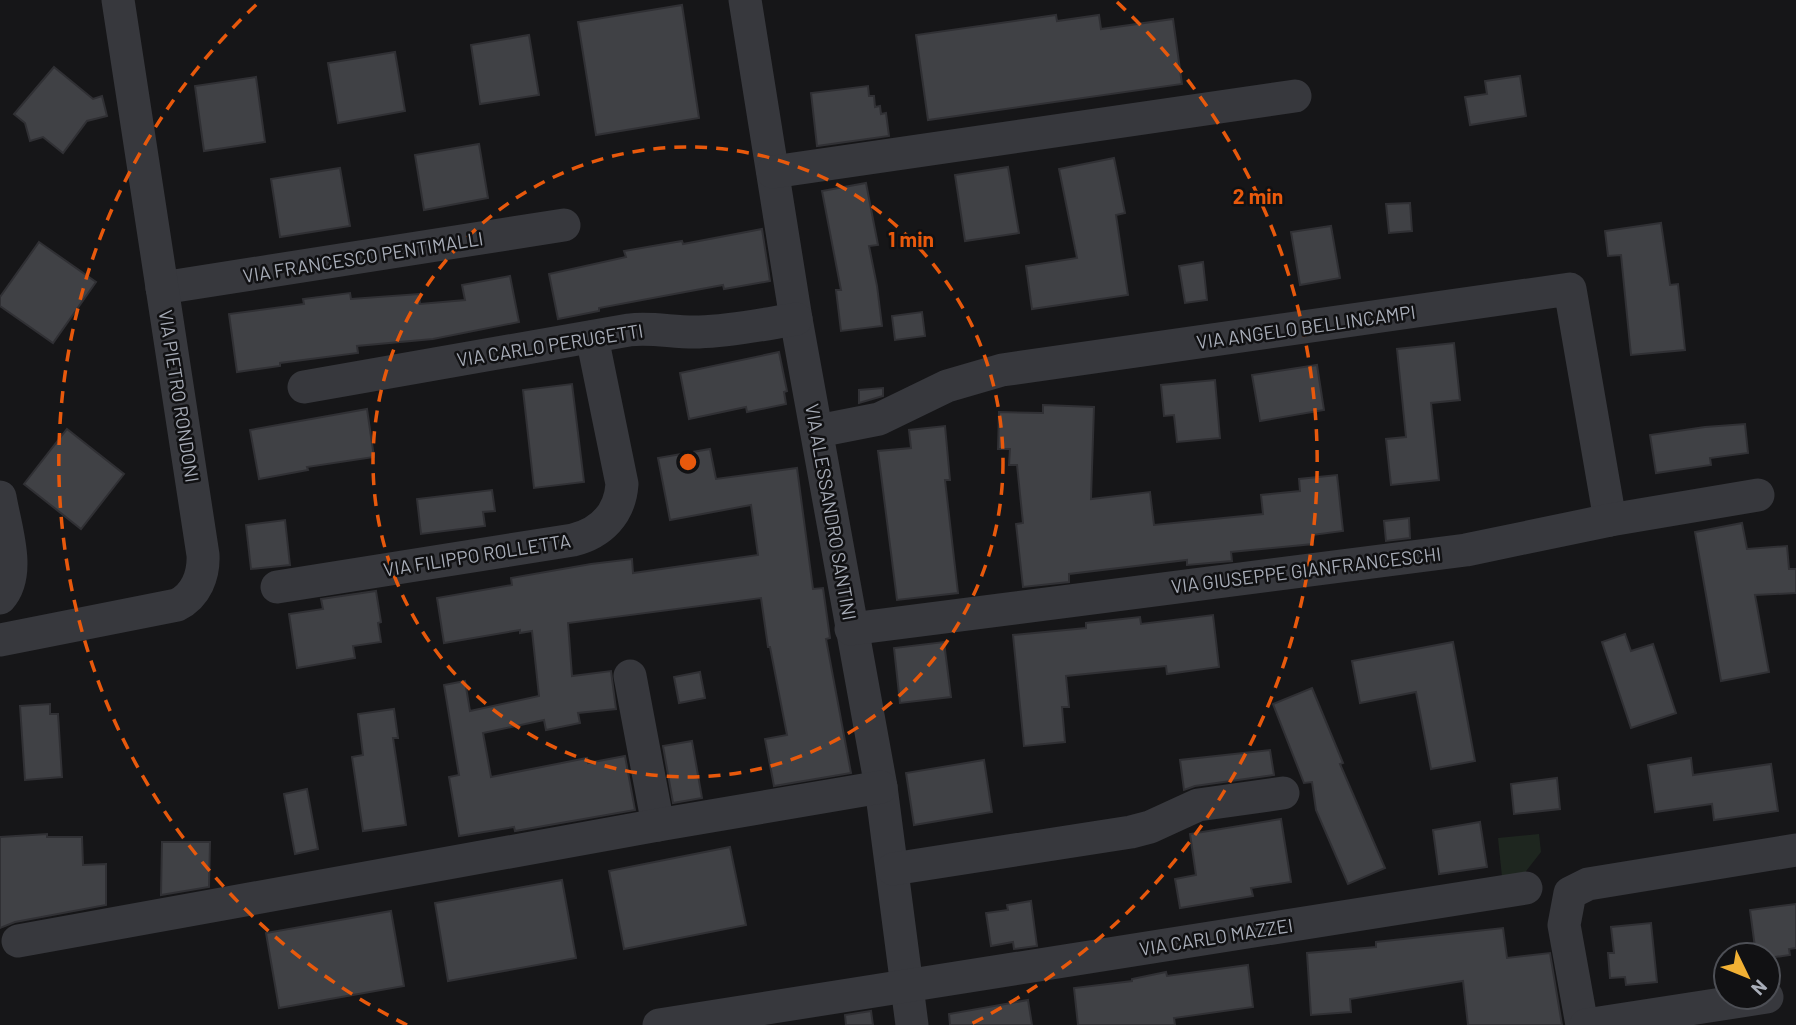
<svg xmlns="http://www.w3.org/2000/svg" width="1796" height="1025" font-family="Barlow,sans-serif">
  <style>
    .green { fill: #1e261f }
    .building { fill: #404145; stroke: #303034; stroke-width: 2 }
    .lines { fill: none; stroke-linecap: round; stroke-linejoin: round }
    .minor { stroke: #37383d; stroke-width: 33 }
    .ring { fill: none; stroke: #e8590c; stroke-width: 3.5; stroke-dasharray: 12 9 }
    .labels { text-anchor: middle; stroke-width: 5; stroke-linejoin: round; paint-order: stroke }
    .street-label { font-size: 19px; fill: #a8adb8; stroke: #111113 }
    .centre { fill: #e8590c; stroke: #111113; stroke-width: 3.5 }
    .ring-label { font-size: 21px; text-anchor: middle; font-weight: bold; fill: #e8590c; stroke: #111113; stroke-width: 5; stroke-linejoin: round; paint-order: stroke }
  </style>
  <rect width="100%" height="100%" fill="#161618"/>
  <!-- green -->
  <path class="green" d="M 1539,834 L 1541,852 L 1523,875 L 1502,877 L 1498,838 Z"/>
  <!-- building -->
  <g class="building">
    <path d="M 682,5 L 699,118 L 596,135 L 578,22 Z"/>
    <path d="M 1056,15 L 1057,21 L 1099,15 L 1101,29 L 1173,19 L 1182,84 L 928,120 L 916,35 Z"/>
    <path d="M 529,35 L 539,95 L 480,104 L 471,45 Z"/>
    <path d="M 395,52 L 405,111 L 338,123 L 328,63 Z"/>
    <path d="M 54,67 L 93,99 L 102,96 L 107,116 L 87,121 L 63,153 L 43,137 L 30,141 L 25,123 L 14,114 Z"/>
    <path d="M 1520,76 L 1526,116 L 1470,125 L 1465,97 L 1487,94 L 1485,81 Z"/>
    <path d="M 256,77 L 265,142 L 204,151 L 195,86 Z"/>
    <path d="M 868,86 L 869,96 L 874,96 L 875,107 L 880,106 L 881,114 L 886,113 L 889,136 L 817,146 L 811,93 Z"/>
    <path d="M 479,144 L 488,198 L 424,210 L 415,155 Z"/>
    <path d="M 1114,158 L 1125,213 L 1116,215 L 1128,295 L 1032,309 L 1026,266 L 1077,258 L 1059,169 Z"/>
    <path d="M 1008,167 L 1019,233 L 965,241 L 955,175 Z"/>
    <path d="M 340,168 L 350,226 L 280,237 L 271,179 Z"/>
    <path d="M 866,183 L 878,245 L 869,246 L 877,286 L 882,326 L 841,331 L 836,290 L 841,290 L 822,191 Z"/>
    <path d="M 1410,203 L 1412,231 L 1389,233 L 1386,204 Z"/>
    <path d="M 1661,223 L 1670,285 L 1678,284 L 1685,350 L 1631,355 L 1621,255 L 1608,256 L 1605,231 Z"/>
    <path d="M 1331,226 L 1340,278 L 1300,285 L 1291,232 Z"/>
    <path d="M 762,229 L 770,281 L 724,289 L 723,285 L 599,308 L 599,311 L 558,319 L 549,274 L 626,257 L 624,251 L 682,241 L 683,244 Z"/>
    <path d="M 39,242 L 96,282 L 53,343 L 0,306 L 0,297 Z"/>
    <path d="M 1203,262 L 1207,300 L 1185,303 L 1179,266 Z"/>
    <path d="M 510,276 L 519,322 L 433,339 L 357,346 L 358,353 L 280,363 L 280,366 L 237,372 L 229,314 L 304,304 L 303,299 L 350,293 L 351,299 L 419,294 L 420,304 L 465,300 L 462,285 Z"/>
    <path d="M 922,312 L 925,336 L 895,340 L 892,316 Z"/>
    <path d="M 1454,343 L 1460,400 L 1431,403 L 1439,480 L 1391,485 L 1386,439 L 1406,437 L 1397,349 Z"/>
    <path d="M 779,352 L 787,391 L 784,392 L 786,404 L 747,412 L 746,407 L 689,419 L 680,373 Z"/>
    <path d="M 1317,365 L 1324,410 L 1260,421 L 1252,375 Z"/>
    <path d="M 1215,380 L 1220,438 L 1177,442 L 1174,415 L 1164,416 L 1161,385 Z"/>
    <path d="M 572,384 L 584,482 L 534,488 L 523,390 Z"/>
    <path d="M 883,388 L 883,396 L 859,403 L 859,390 Z"/>
    <path d="M 1043,405 L 1094,407 L 1091,499 L 1150,492 L 1154,525 L 1263,514 L 1261,495 L 1300,491 L 1299,479 L 1337,475 L 1343,531 L 1312,535 L 1313,544 L 1231,552 L 1232,561 L 1187,565 L 1187,560 L 1069,574 L 1069,582 L 1023,587 L 1016,524 L 1023,523 L 1017,465 L 1009,465 L 1010,449 L 998,449 L 999,412 L 1043,413 Z"/>
    <path d="M 367,409 L 374,457 L 307,467 L 308,470 L 259,479 L 250,430 Z"/>
    <path d="M 1745,424 L 1748,453 L 1710,458 L 1711,465 L 1656,473 L 1650,435 L 1705,427 Z"/>
    <path d="M 945,426 L 950,480 L 945,480 L 958,593 L 897,600 L 878,451 L 911,448 L 909,430 Z"/>
    <path d="M 67,429 L 124,474 L 81,529 L 24,484 Z"/>
    <path d="M 710,449 L 716,479 L 797,468 L 813,589 L 823,588 L 830,638 L 826,639 L 851,773 L 774,786 L 765,739 L 787,735 L 770,647 L 768,647 L 761,598 L 568,623 L 572,676 L 611,671 L 616,709 L 578,713 L 580,723 L 546,730 L 544,720 L 483,733 L 491,777 L 587,758 L 588,763 L 625,756 L 635,810 L 515,831 L 514,827 L 459,836 L 449,777 L 459,775 L 444,685 L 465,681 L 470,711 L 539,696 L 532,631 L 520,633 L 520,630 L 444,643 L 437,598 L 512,585 L 511,578 L 591,564 L 632,559 L 633,573 L 758,555 L 751,505 L 670,520 L 658,458 Z"/>
    <path d="M 492,490 L 495,511 L 483,512 L 485,526 L 421,534 L 417,499 Z"/>
    <path d="M 1409,518 L 1410,538 L 1386,541 L 1384,521 Z"/>
    <path d="M 285,520 L 290,565 L 251,569 L 246,525 Z"/>
    <path d="M 1742,523 L 1747,549 L 1787,546 L 1789,569 L 1796,569 L 1796,593 L 1755,595 L 1769,672 L 1721,681 L 1695,532 Z"/>
    <path d="M 376,591 L 381,622 L 378,623 L 381,642 L 353,646 L 355,658 L 297,668 L 289,614 L 323,609 L 321,599 Z"/>
    <path d="M 1213,615 L 1219,667 L 1167,674 L 1166,666 L 1066,676 L 1069,707 L 1062,707 L 1065,742 L 1024,746 L 1013,635 L 1086,628 L 1086,623 L 1140,617 L 1141,624 Z"/>
    <path d="M 1625,634 L 1631,651 L 1653,644 L 1676,713 L 1631,728 L 1602,642 Z"/>
    <path d="M 944,642 L 951,697 L 900,703 L 894,648 Z"/>
    <path d="M 1453,642 L 1475,761 L 1431,769 L 1416,692 L 1360,703 L 1352,661 Z"/>
    <path d="M 700,672 L 705,698 L 679,703 L 674,677 Z"/>
    <path d="M 1312,688 L 1343,763 L 1340,764 L 1385,868 L 1348,884 L 1316,810 L 1312,782 L 1304,783 L 1273,704 Z"/>
    <path d="M 50,704 L 50,714 L 58,714 L 62,777 L 25,780 L 20,706 Z"/>
    <path d="M 394,709 L 398,738 L 393,738 L 406,825 L 363,831 L 352,757 L 363,755 L 358,714 Z"/>
    <path d="M 692,741 L 702,798 L 673,803 L 663,746 Z"/>
    <path d="M 1270,750 L 1274,775 L 1195,786 L 1184,790 L 1180,760 Z"/>
    <path d="M 1691,758 L 1693,775 L 1771,764 L 1778,811 L 1714,820 L 1712,804 L 1655,812 L 1648,765 Z"/>
    <path d="M 984,760 L 992,812 L 914,825 L 906,773 Z"/>
    <path d="M 1557,778 L 1560,809 L 1514,814 L 1511,784 Z"/>
    <path d="M 307,789 L 318,849 L 295,854 L 284,794 Z"/>
    <path d="M 1281,819 L 1291,882 L 1251,888 L 1253,896 L 1180,908 L 1175,879 L 1196,875 L 1190,834 Z"/>
    <path d="M 1480,822 L 1487,867 L 1439,874 L 1433,830 Z"/>
    <path d="M 47,834 L 47,837 L 82,837 L 83,865 L 106,864 L 106,905 L 15,922 L 0,928 L 0,837 Z"/>
    <path d="M 162,842 L 210,842 L 209,887 L 161,895 Z"/>
    <path d="M 730,847 L 746,925 L 624,949 L 609,871 Z"/>
    <path d="M 562,880 L 576,958 L 448,981 L 435,903 Z"/>
    <path d="M 1031,901 L 1037,946 L 1014,949 L 1013,942 L 991,946 L 986,913 L 1008,910 L 1007,905 Z"/>
    <path d="M 1796,904 L 1796,948 L 1789,949 L 1790,955 L 1768,958 L 1768,955 L 1756,955 L 1750,910 Z"/>
    <path d="M 391,911 L 404,986 L 279,1008 L 266,933 Z"/>
    <path d="M 1651,923 L 1657,982 L 1626,985 L 1625,977 L 1610,978 L 1608,953 L 1614,953 L 1611,927 Z"/>
    <path d="M 1503,928 L 1507,958 L 1550,953 L 1562,1025 L 1468,1025 L 1463,981 L 1350,999 L 1351,1012 L 1311,1015 L 1307,953 L 1376,947 L 1376,942 Z"/>
    <path d="M 1248,965 L 1253,1007 L 1174,1018 L 1175,1025 L 1078,1025 L 1074,988 L 1132,981 L 1132,979 L 1166,972 L 1167,976 Z"/>
    <path d="M 1028,1000 L 1032,1025 L 950,1025 L 949,1014 Z"/>
    <path d="M 871,1011 L 873,1025 L 846,1025 L 845,1015 Z"/>
  </g>
  <g class="lines">
    <!-- minor -->
    <g class="minor">
      <path d="M 745,0 L 796,319 L 881,787 L 912,1025"/>
      <path d="M 773,172 L 1295,96"/>
      <path d="M 162,288 L 564,225"/>
      <path d="M 304,387 L 629,330 C 653,327 675,333 699,332 C 732,331 765,324 796,319"/>
      <path d="M 818,431 L 879,419 L 947,386 L 1002,370 L 1570,289 L 1610,520"/>
      <path d="M 0,497 C 5,527 22,574 0,598"/>
      <path d="M 277,587 L 573,540 C 601,533 620,514 622,484 L 592,337"/>
      <path d="M 851,629 L 1466,550 L 1610,520 L 1758,495"/>
      <path d="M 0,640 L 177,605 C 196,596 204,575 203,555 L 118,0"/>
      <path d="M 630,676 L 658,825"/>
      <path d="M 893,869 L 1131,832 L 1150,827 L 1198,805 L 1283,793"/>
      <path d="M 18,941 L 658,825 L 881,787"/>
      <path d="M 659,1025 L 1526,888"/>
      <path d="M 1582,1025 L 1564,925 L 1570,893 L 1588,884 L 1796,850"/>
      <path d="M 1586,1025 L 1767,997"/>
    </g>
  </g>
  <!-- distance rings -->
  <g class="ring">
    <circle cx="688" cy="462" r="315"/>
    <path d="M407 1025A629 629 0 0 1 259 2M1117 2A629 629 0 0 1 969 1025"/>
  </g>
  <g class="labels">
    <!-- street labels -->
    <g class="street-label">
      <text transform="translate(363 257) rotate(-9)" y="7">VIA FRANCESCO PENTIMALLI</text>
      <text transform="translate(1306 327) rotate(-8)" y="7">VIA ANGELO BELLINCAMPI</text>
      <text transform="translate(550 345) rotate(-9)" y="7">VIA CARLO PERUGETTI</text>
      <text transform="translate(179 396) rotate(81)" y="7">VIA PIETRO RONDONI</text>
      <text transform="translate(831 512) rotate(80)" y="7">VIA ALESSANDRO SANTINI</text>
      <text transform="translate(477 555) rotate(-9)" y="7">VIA FILIPPO ROLLETTA</text>
      <text transform="translate(1306 570) rotate(-7)" y="7">VIA GIUSEPPE GIANFRANCESCHI</text>
      <text transform="translate(1216 937) rotate(-9)" y="7">VIA CARLO MAZZEI</text>
    </g>
  </g>
  <circle cx="688" cy="462" r="10" class="centre"/>
  <g class="ring-label">
    <text x="1258" y="204">2 min</text>
    <text x="911" y="247">1 min</text>
  </g>
  <!-- north arrow -->
  <g transform="translate(1747 976) rotate(133)"><circle r="33" fill="#111113" stroke="#4d4f55" stroke-width="2"/>
  <path d="M0-5L12 26L0 18L-12 26Z" fill="#f2b134"/>
  <text y="-10" font-size="19" font-weight="bold" text-anchor="middle" fill="#a8adb8">N</text>
  </g>
</svg>
